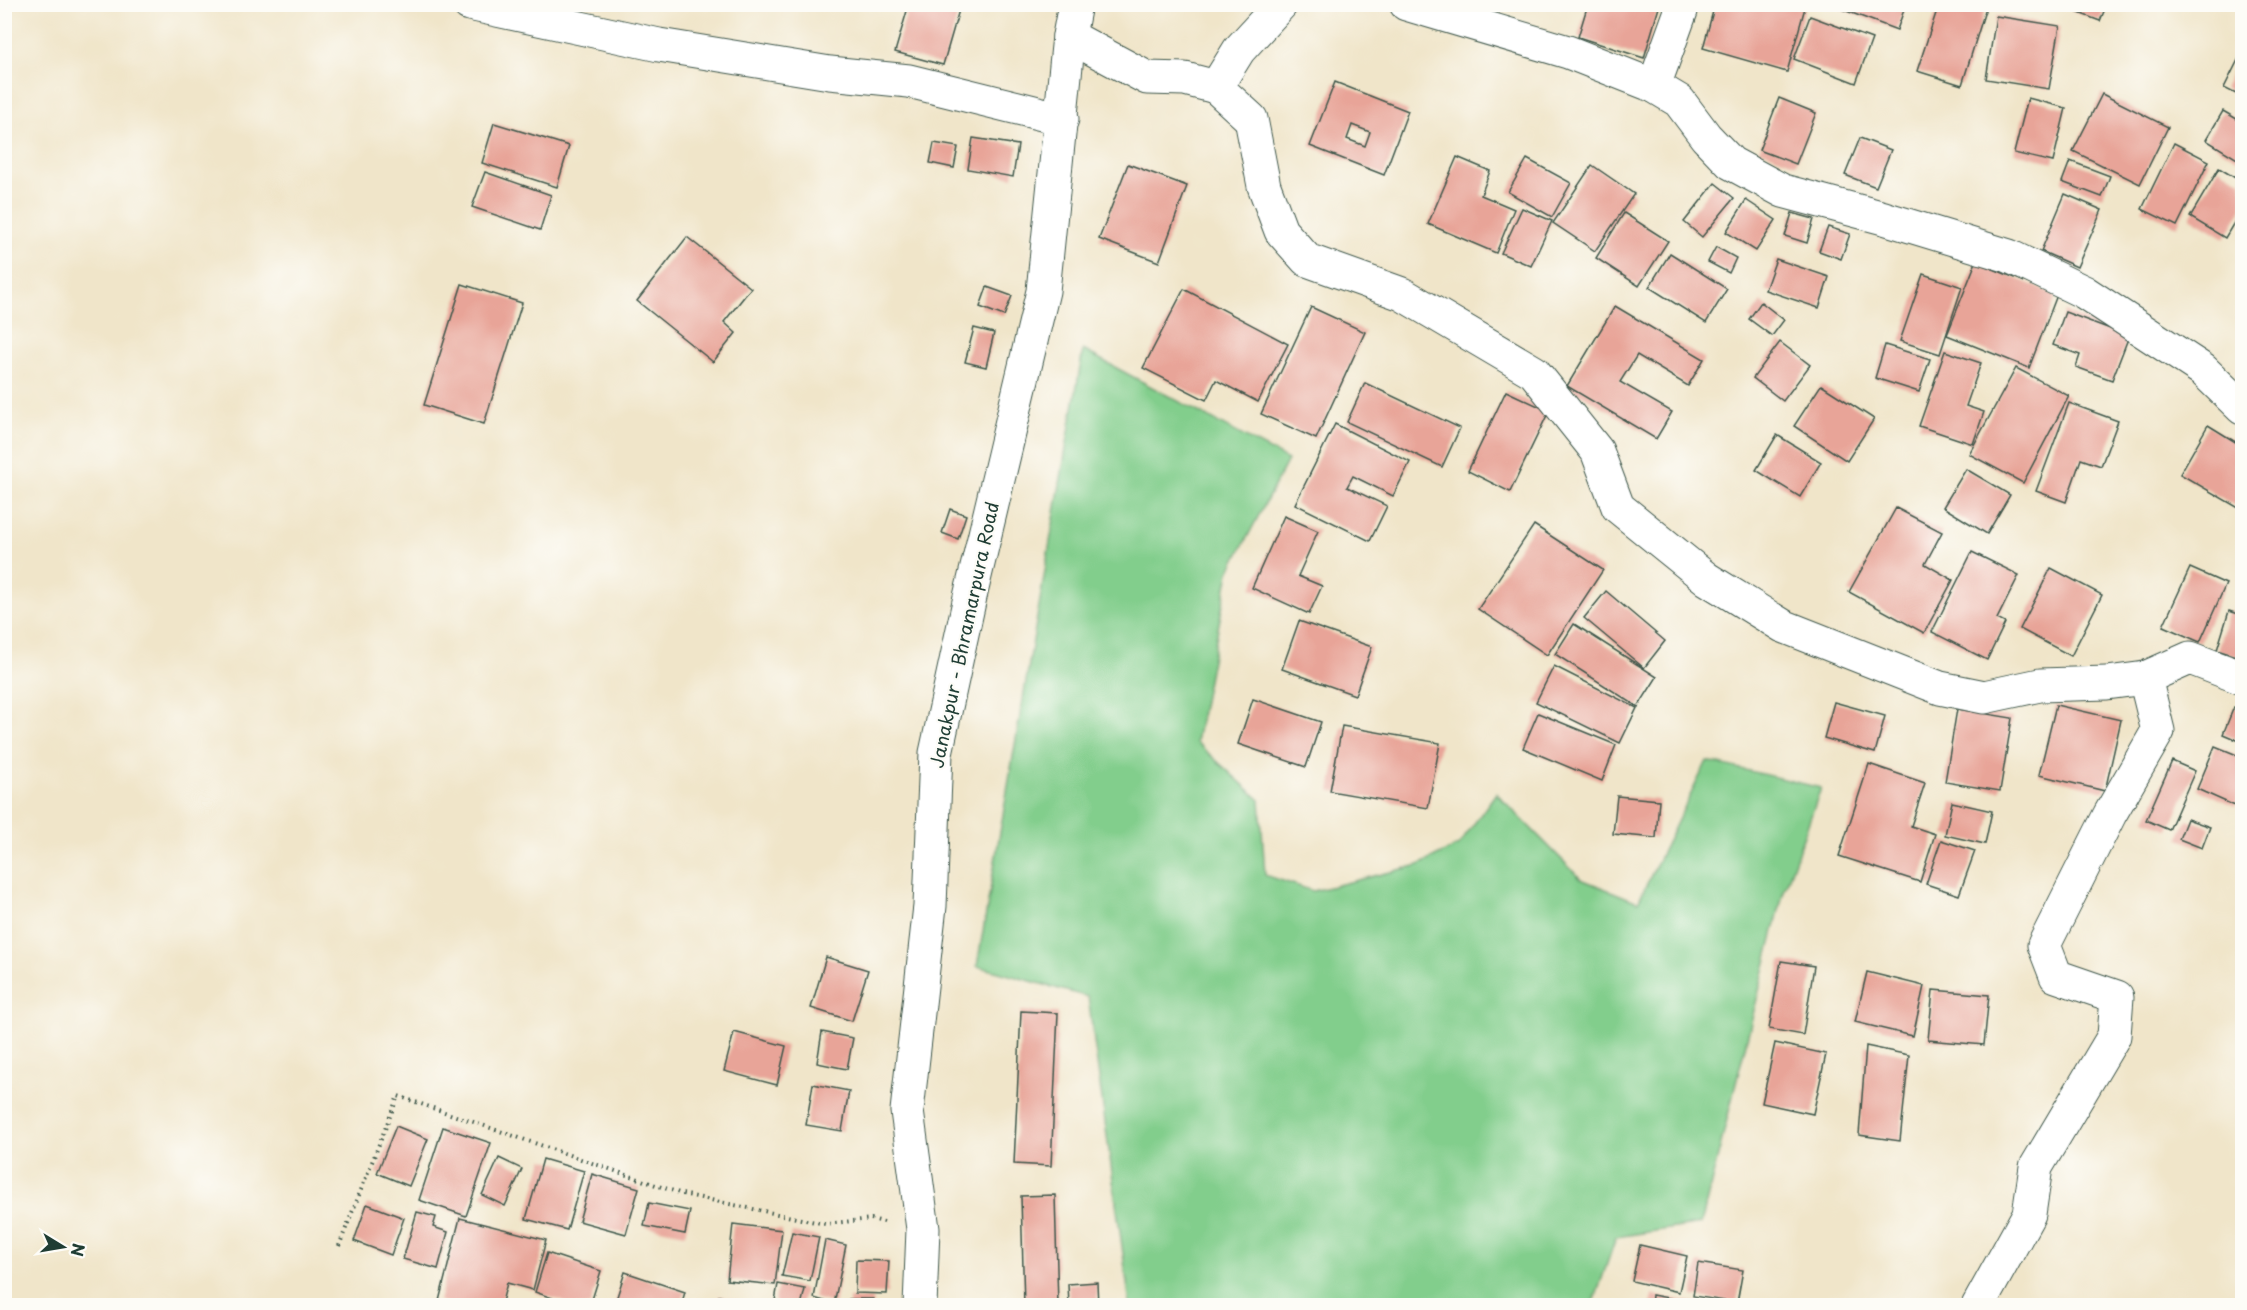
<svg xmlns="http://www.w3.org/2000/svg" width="2247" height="1310" font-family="'Playpen Sans',sans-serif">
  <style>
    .green { fill: #82ce8c; stroke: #508660; stroke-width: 1.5 }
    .building { fill: #e8a498; fill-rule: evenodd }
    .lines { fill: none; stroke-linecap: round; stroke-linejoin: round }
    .street-casing { stroke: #3e564a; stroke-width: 35 }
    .secondary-casing { stroke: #3e564a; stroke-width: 35 }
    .path { stroke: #3e564a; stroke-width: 4; stroke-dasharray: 1.5 4.5; stroke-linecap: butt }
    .street { stroke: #fff; stroke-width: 33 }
    .secondary { stroke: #fff; stroke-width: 33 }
    .labels { text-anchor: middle; stroke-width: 4.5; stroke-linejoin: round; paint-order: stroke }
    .street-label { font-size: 18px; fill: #1f3d34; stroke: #fdfcf7 }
  </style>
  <rect width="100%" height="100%" fill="#fdfcf7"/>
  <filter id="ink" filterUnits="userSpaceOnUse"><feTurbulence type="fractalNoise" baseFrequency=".0167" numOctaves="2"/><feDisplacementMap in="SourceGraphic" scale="12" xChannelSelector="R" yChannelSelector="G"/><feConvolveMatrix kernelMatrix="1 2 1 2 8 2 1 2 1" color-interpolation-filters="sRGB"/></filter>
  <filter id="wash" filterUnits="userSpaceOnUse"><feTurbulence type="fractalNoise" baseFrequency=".008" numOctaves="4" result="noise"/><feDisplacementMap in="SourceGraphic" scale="24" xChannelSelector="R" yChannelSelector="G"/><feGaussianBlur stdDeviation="1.35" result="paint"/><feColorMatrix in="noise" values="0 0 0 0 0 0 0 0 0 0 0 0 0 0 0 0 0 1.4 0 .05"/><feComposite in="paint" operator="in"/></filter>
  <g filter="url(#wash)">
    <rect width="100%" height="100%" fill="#f0e5c9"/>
    <!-- green -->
    <path class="green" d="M 1083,350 L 1288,460 L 1229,572 L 1196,742 L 1260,800 L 1265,875 L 1313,891 L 1419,865 L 1459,845 L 1496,793 L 1581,879 L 1638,902 L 1707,761 L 1821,788 L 1783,894 L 1701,1224 L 1616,1237 L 1593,1305 L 1130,1305 L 1088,997 L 977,966 Z"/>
    <g id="blocks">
      <!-- building -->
      <g class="building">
        <path d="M 909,4 L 941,4 L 959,10 L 943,65 L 895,52 Z"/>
        <path d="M 1588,4 L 1660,4 L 1644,58 L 1578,37 Z"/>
        <path d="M 1715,4 L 1806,4 L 1787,72 L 1703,48 Z"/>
        <path d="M 1828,4 L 1906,4 L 1897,30 Z"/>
        <path d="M 1939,4 L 1987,4 L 1962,85 L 1917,71 Z"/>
        <path d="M 2073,4 L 2107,4 L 2100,21 L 2071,10 Z"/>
        <path d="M 1810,16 L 1872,39 L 1856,83 L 1794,59 Z"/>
        <path d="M 1996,16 L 2060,26 L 2049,89 L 1986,79 Z"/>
        <path d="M 2242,52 L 2242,97 L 2224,88 Z"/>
        <path d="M 1335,82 L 1408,111 L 1384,175 L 1310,146 ZM 1352,125 L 1370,132 L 1365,146 L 1347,139 Z"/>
        <path d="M 2102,94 L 2168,127 L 2140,184 L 2073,151 Z"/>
        <path d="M 1779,98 L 1816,113 L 1796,164 L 1759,150 Z"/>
        <path d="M 2028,98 L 2066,108 L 2053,162 L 2014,153 Z"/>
        <path d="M 2223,111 L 2242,122 L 2242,162 L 2206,140 Z"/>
        <path d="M 494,123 L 569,146 L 557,187 L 482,163 Z"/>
        <path d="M 973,138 L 1018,145 L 1013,177 L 968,169 Z"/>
        <path d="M 1860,138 L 1891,150 L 1876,187 L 1845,175 Z"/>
        <path d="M 934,143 L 958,147 L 954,168 L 930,163 Z"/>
        <path d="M 2174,143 L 2209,161 L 2177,226 L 2142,209 Z"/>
        <path d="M 1457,157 L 1490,171 L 1481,195 L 1514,209 L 1496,253 L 1428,224 Z"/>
        <path d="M 1527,159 L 1571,183 L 1552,217 L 1508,192 Z"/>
        <path d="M 2070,161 L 2110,176 L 2102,197 L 2062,182 Z"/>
        <path d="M 1128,164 L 1187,186 L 1159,262 L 1099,239 Z"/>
        <path d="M 1592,165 L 1634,194 L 1595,251 L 1553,223 Z"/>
        <path d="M 2219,168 L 2242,182 L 2242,209 L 2225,238 L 2190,217 Z"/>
        <path d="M 485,172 L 551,195 L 540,230 L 472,207 Z"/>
        <path d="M 1715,183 L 1734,198 L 1702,237 L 1684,222 Z"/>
        <path d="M 2065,194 L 2102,210 L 2077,267 L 2041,251 Z"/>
        <path d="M 1746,200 L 1776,220 L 1756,251 L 1726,232 Z"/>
        <path d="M 1522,208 L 1552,221 L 1531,266 L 1501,253 Z"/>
        <path d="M 1624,213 L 1668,241 L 1639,286 L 1596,258 Z"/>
        <path d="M 1792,213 L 1814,219 L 1807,243 L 1785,236 Z"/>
        <path d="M 1828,227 L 1850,234 L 1841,259 L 1819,251 Z"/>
        <path d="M 687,237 L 751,288 L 724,322 L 736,333 L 713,362 L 637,301 Z"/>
        <path d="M 1716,247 L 1736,258 L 1729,273 L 1708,262 Z"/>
        <path d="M 1670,253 L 1727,289 L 1706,323 L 1649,287 Z"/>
        <path d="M 1776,259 L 1829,277 L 1819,308 L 1765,290 Z"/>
        <path d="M 1976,262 L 2057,295 L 2029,368 L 1947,335 Z"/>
        <path d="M 1923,274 L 1962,287 L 1940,354 L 1900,341 Z"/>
        <path d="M 462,284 L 522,303 L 484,424 L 424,405 Z"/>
        <path d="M 987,287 L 1012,296 L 1004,316 L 980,307 Z"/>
        <path d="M 1184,289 L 1288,344 L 1258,402 L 1216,380 L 1206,400 L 1143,368 Z"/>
        <path d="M 1761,302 L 1784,320 L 1772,336 L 1749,319 Z"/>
        <path d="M 1615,306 L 1704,359 L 1688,386 L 1637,355 L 1620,382 L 1672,412 L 1656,439 L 1567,386 Z"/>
        <path d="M 1311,307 L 1365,332 L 1316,439 L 1261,414 Z"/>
        <path d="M 2065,312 L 2129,336 L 2112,380 L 2076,367 L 2080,355 L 2053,345 Z"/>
        <path d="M 974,328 L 994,333 L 986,367 L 965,362 Z"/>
        <path d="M 1780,342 L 1810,365 L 1783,401 L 1753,378 Z"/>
        <path d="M 1885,345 L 1930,359 L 1919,392 L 1875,378 Z"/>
        <path d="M 1945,351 L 1981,363 L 1966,406 L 1984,412 L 1973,444 L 1919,426 Z"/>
        <path d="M 2016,368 L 2069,396 L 2023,483 L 1969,454 Z"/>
        <path d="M 1365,383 L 1460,428 L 1442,467 L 1347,422 Z"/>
        <path d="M 1821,385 L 1874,419 L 1847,461 L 1794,426 Z"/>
        <path d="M 1506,391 L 1549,411 L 1510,492 L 1468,471 Z"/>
        <path d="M 2069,403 L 2118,421 L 2101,466 L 2081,459 L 2066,502 L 2036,491 Z"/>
        <path d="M 1335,424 L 1410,462 L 1393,496 L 1353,476 L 1347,487 L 1387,506 L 1370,541 L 1295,504 Z"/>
        <path d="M 2208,425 L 2242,446 L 2242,510 L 2180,474 Z"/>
        <path d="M 1777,435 L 1821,462 L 1800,497 L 1756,470 Z"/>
        <path d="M 1966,469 L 2010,495 L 1987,534 L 1943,507 Z"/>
        <path d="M 1896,508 L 1942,532 L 1925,564 L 1953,580 L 1924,633 L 1849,592 Z"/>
        <path d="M 950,509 L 966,515 L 958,539 L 942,533 Z"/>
        <path d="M 1284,516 L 1318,531 L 1298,576 L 1322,586 L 1309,614 L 1252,588 Z"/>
        <path d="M 1534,525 L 1603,570 L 1547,655 L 1478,609 Z"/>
        <path d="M 1972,552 L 2019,575 L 1997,619 L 2005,623 L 1987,660 L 1932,632 Z"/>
        <path d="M 2051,568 L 2102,595 L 2071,656 L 2020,629 Z"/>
        <path d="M 2190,568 L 2226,584 L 2200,642 L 2163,626 Z"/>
        <path d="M 1606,591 L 1665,641 L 1644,668 L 1584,618 Z"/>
        <path d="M 2229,611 L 2242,615 L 2242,658 L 2217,650 Z"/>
        <path d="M 1299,621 L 1372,647 L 1355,695 L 1282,669 Z"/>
        <path d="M 1574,624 L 1657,677 L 1638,707 L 1555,654 Z"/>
        <path d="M 1554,666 L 1637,708 L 1620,743 L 1536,702 Z"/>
        <path d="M 1253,699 L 1321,722 L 1306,767 L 1238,744 Z"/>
        <path d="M 1834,702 L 1885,716 L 1875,753 L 1824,738 Z"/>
        <path d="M 2056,705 L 2121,720 L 2105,791 L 2039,775 Z"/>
        <path d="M 2234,707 L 2242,710 L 2242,742 L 2223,734 Z"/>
        <path d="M 1957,709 L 2012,718 L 2000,791 L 1945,782 Z"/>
        <path d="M 1538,713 L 1616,745 L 1602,781 L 1523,748 Z"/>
        <path d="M 1342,726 L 1440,743 L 1428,808 L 1330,791 Z"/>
        <path d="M 2215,746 L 2242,757 L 2242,788 L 2235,806 L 2197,789 Z"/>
        <path d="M 2172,761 L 2195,771 L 2169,830 L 2146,820 Z"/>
        <path d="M 1869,764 L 1925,783 L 1911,826 L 1935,834 L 1920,882 L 1839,856 Z"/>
        <path d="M 1617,796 L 1659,800 L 1656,838 L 1613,834 Z"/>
        <path d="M 1952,802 L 1992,811 L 1985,844 L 1945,835 Z"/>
        <path d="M 2187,819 L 2210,827 L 2202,848 L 2179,839 Z"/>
        <path d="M 1941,840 L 1975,851 L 1959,895 L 1926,884 Z"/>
        <path d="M 826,957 L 868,970 L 852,1021 L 811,1008 Z"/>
        <path d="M 1781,961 L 1814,966 L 1803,1035 L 1769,1029 Z"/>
        <path d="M 1867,972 L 1924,986 L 1913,1036 L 1855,1022 Z"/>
        <path d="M 1933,990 L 1989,995 L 1984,1045 L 1928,1040 Z"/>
        <path d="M 1021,1011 L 1058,1013 L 1051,1166 L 1014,1164 Z"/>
        <path d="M 734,1032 L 786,1046 L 777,1085 L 724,1071 Z"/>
        <path d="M 822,1032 L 853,1038 L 847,1069 L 817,1063 Z"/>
        <path d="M 1775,1043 L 1826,1054 L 1813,1114 L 1762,1103 Z"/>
        <path d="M 1866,1046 L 1909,1055 L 1900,1141 L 1859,1135 Z"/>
        <path d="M 813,1084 L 849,1091 L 842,1131 L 806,1125 Z"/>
        <path d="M 396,1126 L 428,1139 L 409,1186 L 377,1173 Z"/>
        <path d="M 443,1127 L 491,1143 L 466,1216 L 419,1200 Z"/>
        <path d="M 499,1158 L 522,1169 L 505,1206 L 482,1195 Z"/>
        <path d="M 543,1159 L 584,1171 L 567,1230 L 526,1219 Z"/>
        <path d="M 592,1174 L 639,1188 L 626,1234 L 579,1221 Z"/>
        <path d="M 1055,1195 L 1058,1306 L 1024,1306 L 1021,1196 Z"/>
        <path d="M 649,1203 L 690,1211 L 685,1234 L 644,1226 Z"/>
        <path d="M 367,1204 L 404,1218 L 391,1255 L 354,1241 Z"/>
        <path d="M 417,1212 L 436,1217 L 433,1227 L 448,1232 L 438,1269 L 403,1259 Z"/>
        <path d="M 460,1218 L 546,1240 L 533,1290 L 507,1283 L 501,1306 L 457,1306 L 439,1301 Z"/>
        <path d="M 733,1224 L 782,1230 L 775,1285 L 727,1280 Z"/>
        <path d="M 792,1232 L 819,1237 L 810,1281 L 782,1276 Z"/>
        <path d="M 825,1240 L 846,1245 L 834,1304 L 814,1298 Z"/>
        <path d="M 1640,1245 L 1687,1256 L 1679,1292 L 1632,1281 Z"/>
        <path d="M 547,1253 L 601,1271 L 590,1306 L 575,1306 L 535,1292 Z"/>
        <path d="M 856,1260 L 889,1261 L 887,1294 L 855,1293 Z"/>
        <path d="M 1698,1263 L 1743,1270 L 1737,1303 L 1693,1296 Z"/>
        <path d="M 625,1272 L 685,1292 L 681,1306 L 614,1306 Z"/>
        <path d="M 1097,1282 L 1098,1306 L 1069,1306 L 1068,1284 Z"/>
        <path d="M 778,1284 L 805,1289 L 801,1306 L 774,1306 Z"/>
        <path d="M 1652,1295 L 1701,1304 L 1701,1306 L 1651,1306 Z"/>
        <path d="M 719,1296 L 744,1302 L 743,1306 L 717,1306 Z"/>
        <rect x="849" y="1299" width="24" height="7"/>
      </g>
    </g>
  </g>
  <g filter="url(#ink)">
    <use href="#blocks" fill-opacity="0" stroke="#3e564a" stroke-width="1.5"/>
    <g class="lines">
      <!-- street casing -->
      <g class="street-casing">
        <g id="street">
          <path d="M 469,4 L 659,45 L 830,73 L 909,81 L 1062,119"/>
          <path d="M 1406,4 L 1568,52 L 1654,86 L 1679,101 L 1706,137 L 1731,163 L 1783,191 L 1884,218 L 2009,256 L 2084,292 L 2203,370 L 2242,408"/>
          <path d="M 1069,36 L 1147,78 L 1185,79 L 1216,87 L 1239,50 L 1281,4"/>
          <path d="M 1654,86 L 1681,11 L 1682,4"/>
          <path d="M 1216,87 L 1251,119 L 1264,186 L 1281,231 L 1307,260 L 1402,294 L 1534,372 L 1597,451 L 1618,507 L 1707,579 L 1783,626 L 1940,688 L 1984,697 L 2040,685 L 2107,683 L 2145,678 L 2190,658 L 2242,678"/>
          <path d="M 1978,1306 L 2029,1214 L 2036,1167 L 2114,1036 L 2117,997 L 2056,976 L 2044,945 L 2110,814 L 2158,731 L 2145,678"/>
        </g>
      </g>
      <!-- secondary casing -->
      <g class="secondary-casing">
        <path id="secondary" d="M 920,1306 L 923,1229 L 907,1111 L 930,906 L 936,753 L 970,597 L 1043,291 L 1069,36 L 1075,4"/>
      </g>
      <!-- path -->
      <path class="path" d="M 339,1246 L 398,1096 L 682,1194 L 825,1224 L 871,1219 L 884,1222"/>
      <!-- street -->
      <use href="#street" class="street"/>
      <!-- secondary -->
      <use href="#secondary" class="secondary"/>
    </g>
  </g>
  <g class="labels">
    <!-- street labels -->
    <g class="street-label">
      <text transform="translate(965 635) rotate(-78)" y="6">Janakpur - Bhramarpura Road</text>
    </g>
  </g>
  <!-- margin -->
  <rect width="2247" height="1310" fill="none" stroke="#fdfcf7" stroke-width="24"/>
  <!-- north arrow -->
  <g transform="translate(63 1247) rotate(101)" stroke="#fdfcf7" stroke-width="4.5" paint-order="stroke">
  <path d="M0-4.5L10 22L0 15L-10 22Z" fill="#1f3d34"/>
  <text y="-9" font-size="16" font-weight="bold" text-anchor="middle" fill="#1f3d34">N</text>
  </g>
</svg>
